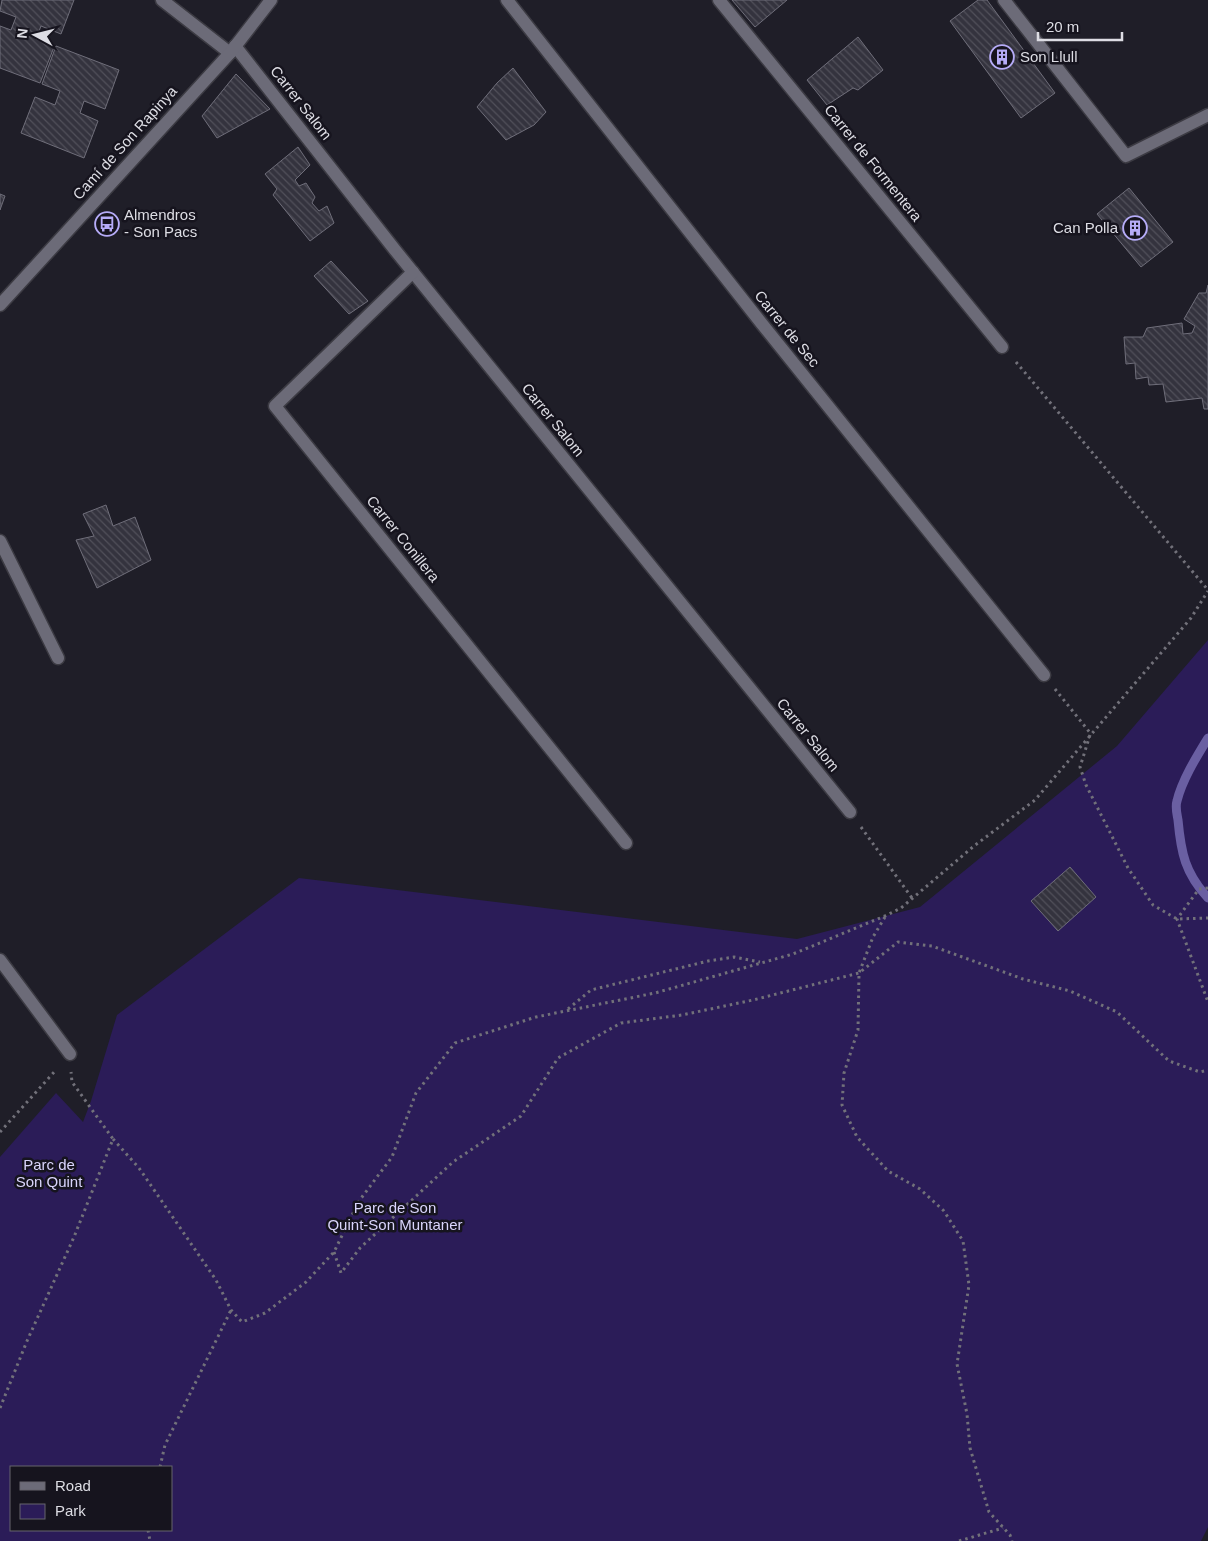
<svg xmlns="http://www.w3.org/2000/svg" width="1208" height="1541" font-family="Helvetica,sans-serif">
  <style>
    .park { fill: #2b1c58; fill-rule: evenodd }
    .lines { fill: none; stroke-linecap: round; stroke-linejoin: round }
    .stream { stroke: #6a5fa2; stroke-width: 9 }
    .building { fill: url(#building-back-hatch); stroke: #6f6e7a }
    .minor-casing { stroke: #3c3b43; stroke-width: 15 }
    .path { stroke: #72717a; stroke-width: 3; stroke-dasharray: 2.5 4; stroke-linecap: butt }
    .minor { stroke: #6c6b78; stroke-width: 12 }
    .labels { text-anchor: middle; stroke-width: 5; stroke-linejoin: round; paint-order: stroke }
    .poi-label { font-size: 15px; fill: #dddde4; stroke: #16141e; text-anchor: start }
    .street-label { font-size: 15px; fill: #dddde4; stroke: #16141e }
    .park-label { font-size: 15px; fill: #dad5fc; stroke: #16141e }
  </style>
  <defs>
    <pattern id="building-back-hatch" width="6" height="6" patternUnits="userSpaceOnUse" patternTransform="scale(1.25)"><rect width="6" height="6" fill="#34333e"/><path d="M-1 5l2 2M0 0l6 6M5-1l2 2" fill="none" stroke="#51505a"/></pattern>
  </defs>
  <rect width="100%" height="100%" fill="#1f1e28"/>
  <!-- park -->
  <path class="park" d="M 1208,640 L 1208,1527 L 1201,1541 L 0,1541 L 0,1157 L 56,1093 L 83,1122 L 91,1101 L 117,1015 L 299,878 L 797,939 L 920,907 L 1117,746 ZM 11,1467 L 171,1467 L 171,1530 L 11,1530 Z"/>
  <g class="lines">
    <!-- stream -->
    <path class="stream" d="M 1208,738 C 1197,756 1182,780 1177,801 C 1175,807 1177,814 1178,820 C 1181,853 1185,873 1208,898"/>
  </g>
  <!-- building -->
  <g class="building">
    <path d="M 2,0 L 74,0 L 61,34 L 41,26 L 36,39 L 54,47 L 40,83 L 0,68 L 0,26 L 11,30 L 16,17 L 0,11 Z"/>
    <path d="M 732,0 L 787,0 L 755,27 Z"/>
    <path d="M 978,0 L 987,0 L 1055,93 L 1021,118 L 950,21 Z"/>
    <path d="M 858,37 L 883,70 L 858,90 L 853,88 L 827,105 L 807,80 Z"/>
    <path d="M 56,46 L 119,70 L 105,109 L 84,101 L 80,113 L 98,121 L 84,158 L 21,133 L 35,97 L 55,105 L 60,91 L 42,84 Z"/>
    <path d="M 513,68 L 546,112 L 534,125 L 506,140 L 477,107 L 497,83 Z"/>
    <path d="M 236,74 L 270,109 L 217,138 L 202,116 Z"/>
    <path d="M 298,147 L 310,165 L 295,180 L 299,186 L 306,183 L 315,197 L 312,203 L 319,211 L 327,206 L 334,223 L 310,241 L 273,195 L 277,189 L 265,174 Z"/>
    <path d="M 1129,188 L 1173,242 L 1141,267 L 1097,214 Z"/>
    <path d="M 0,194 L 5,196 L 0,210 Z"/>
    <path d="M 331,261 L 368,301 L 349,314 L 314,276 Z"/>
    <path d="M 1208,285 L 1208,409 L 1204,409 L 1202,398 L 1166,402 L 1163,384 L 1149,385 L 1148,377 L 1136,379 L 1135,363 L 1126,364 L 1124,337 L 1143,337 L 1147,328 L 1182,323 L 1183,334 L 1192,333 L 1195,326 L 1184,319 L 1199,293 L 1206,293 Z"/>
    <path d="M 106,505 L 113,526 L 135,517 L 151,560 L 97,588 L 76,540 L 94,536 L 83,514 Z"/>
    <path d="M 1070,867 L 1096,897 L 1058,931 L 1031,901 Z"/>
  </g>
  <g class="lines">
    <!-- minor casing -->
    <g class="minor-casing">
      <g id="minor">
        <path d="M 162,0 L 230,53"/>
        <path d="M 507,0 L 762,324 L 1044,675"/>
        <path d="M 719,0 L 1002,347"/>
        <path d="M 1004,0 L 1126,156 L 1208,115"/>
        <path d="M 235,46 L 395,250 L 850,812"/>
        <path d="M 413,272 L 275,406 L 626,843"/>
        <path d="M 0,305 L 230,53 L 271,0"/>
        <path d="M 0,541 L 58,658"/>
        <path d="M 0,960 L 70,1054"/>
      </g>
    </g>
    <!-- path -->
    <g class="path">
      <path d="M 1016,362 L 1208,590"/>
      <path d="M 1055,689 L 1091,734"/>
      <path d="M 1090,735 L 1080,767 L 1086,785 L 1128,868 L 1153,905 L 1177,919 L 1208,918"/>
      <path d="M 861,827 L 912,898"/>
      <path d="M 1208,888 L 1199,889 L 1177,919 L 1208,1002"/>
      <path d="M 885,917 L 873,937 L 859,973 L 858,1030 L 844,1073 L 842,1105 L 857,1137 L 888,1171 L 920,1189 L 944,1211 L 963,1241 L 969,1285 L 957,1364 L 967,1414 L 970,1448 L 989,1512 L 1010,1535 L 1012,1541"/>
      <path d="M 568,1009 L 591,990 L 708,961 L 734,957 L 760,962"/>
      <path d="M 0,1132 L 56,1070"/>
      <path d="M 113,1139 L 139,1168 L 216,1280 L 231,1310 L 242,1322 L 265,1313 L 306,1282 L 334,1252 L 359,1201 L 392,1157 L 416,1093 L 455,1043 L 536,1017 L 655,993 L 793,954 L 885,916 L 901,908 L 974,846 L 1035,800 L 1191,618 L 1208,591"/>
      <path d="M 334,1252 L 341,1273 L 360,1248 L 453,1162 L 521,1116 L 558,1058 L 621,1023 L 682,1015 L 753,1000 L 859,973 L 898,942 L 932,946 L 1023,979 L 1070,991 L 1117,1012 L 1169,1061 L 1200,1072 L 1208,1070"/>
      <path d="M 0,1408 L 27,1341 L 74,1237 L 113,1139 L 72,1082 L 71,1072"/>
      <path d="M 160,1467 L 165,1445 L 231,1310"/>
      <path d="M 148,1530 L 150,1541"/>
      <path d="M 959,1541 L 1003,1528"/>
    </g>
    <!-- minor -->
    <use href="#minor" class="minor"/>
  </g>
  <!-- icons -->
  <defs>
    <g id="building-ring" transform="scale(1.25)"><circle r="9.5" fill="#16141e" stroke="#b6acf8" stroke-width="1.5"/><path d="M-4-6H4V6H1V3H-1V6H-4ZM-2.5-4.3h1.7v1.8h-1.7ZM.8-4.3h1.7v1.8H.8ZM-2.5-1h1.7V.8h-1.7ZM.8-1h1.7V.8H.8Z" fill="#b6acf8"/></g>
    <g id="bus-ring" transform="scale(1.25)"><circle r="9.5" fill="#16141e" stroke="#b6acf8" stroke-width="1.5"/><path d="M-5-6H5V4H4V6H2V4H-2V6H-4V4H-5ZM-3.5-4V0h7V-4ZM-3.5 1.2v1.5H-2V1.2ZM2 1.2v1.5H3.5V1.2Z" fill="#b6acf8"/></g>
  </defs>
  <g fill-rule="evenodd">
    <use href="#building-ring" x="1002" y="57"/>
    <use href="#bus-ring" x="107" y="224"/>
    <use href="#building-ring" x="1135" y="228"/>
  </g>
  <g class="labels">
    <!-- poi labels -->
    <g class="poi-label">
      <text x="1020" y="62">Son Llull</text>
      <text x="124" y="220">Almendros<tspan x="124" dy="17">- Son Pacs</tspan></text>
      <text x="1118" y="233" text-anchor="end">Can Polla</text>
    </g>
    <!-- street labels -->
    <g class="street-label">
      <text transform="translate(301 103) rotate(52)" y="5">Carrer Salom</text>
      <text transform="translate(125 143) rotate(-48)" y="5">Camí de Son Rapinya</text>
      <text transform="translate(873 163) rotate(51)" y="5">Carrer de Formentera</text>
      <text transform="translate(787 329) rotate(51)" y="5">Carrer de Sec</text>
      <text transform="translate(553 420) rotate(51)" y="5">Carrer Salom</text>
      <text transform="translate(403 539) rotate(51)" y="5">Carrer Conillera</text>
      <text transform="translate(808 735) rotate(51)" y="5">Carrer Salom</text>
    </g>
    <!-- park labels -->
    <g class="park-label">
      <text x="49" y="1170">Parc de<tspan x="49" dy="17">Son Quint</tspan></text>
      <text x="395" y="1213">Parc de Son<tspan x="395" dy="17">Quint-Son Muntaner</tspan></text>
    </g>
  </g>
  <!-- legend -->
  <rect x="10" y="1466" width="162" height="65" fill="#16141e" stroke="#66646d"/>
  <rect x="20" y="1482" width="25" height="8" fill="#6c6b78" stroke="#66646d"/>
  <text x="55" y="1491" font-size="15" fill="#dddde4">Road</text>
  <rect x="20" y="1504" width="25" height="15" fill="#2b1c58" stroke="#66646d"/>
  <text x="55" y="1516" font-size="15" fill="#dddde4">Park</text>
  <!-- north arrow -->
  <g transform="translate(35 35) rotate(277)" stroke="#16141e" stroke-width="4" paint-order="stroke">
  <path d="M0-4L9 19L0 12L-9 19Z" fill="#dddde4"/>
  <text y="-8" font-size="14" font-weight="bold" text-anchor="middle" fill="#dddde4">N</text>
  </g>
  <!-- scale -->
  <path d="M1038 32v8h84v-8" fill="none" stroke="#dddde4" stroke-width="2.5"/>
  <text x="1046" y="32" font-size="15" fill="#dddde4" stroke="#16141e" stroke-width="4" paint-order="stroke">20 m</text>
</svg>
